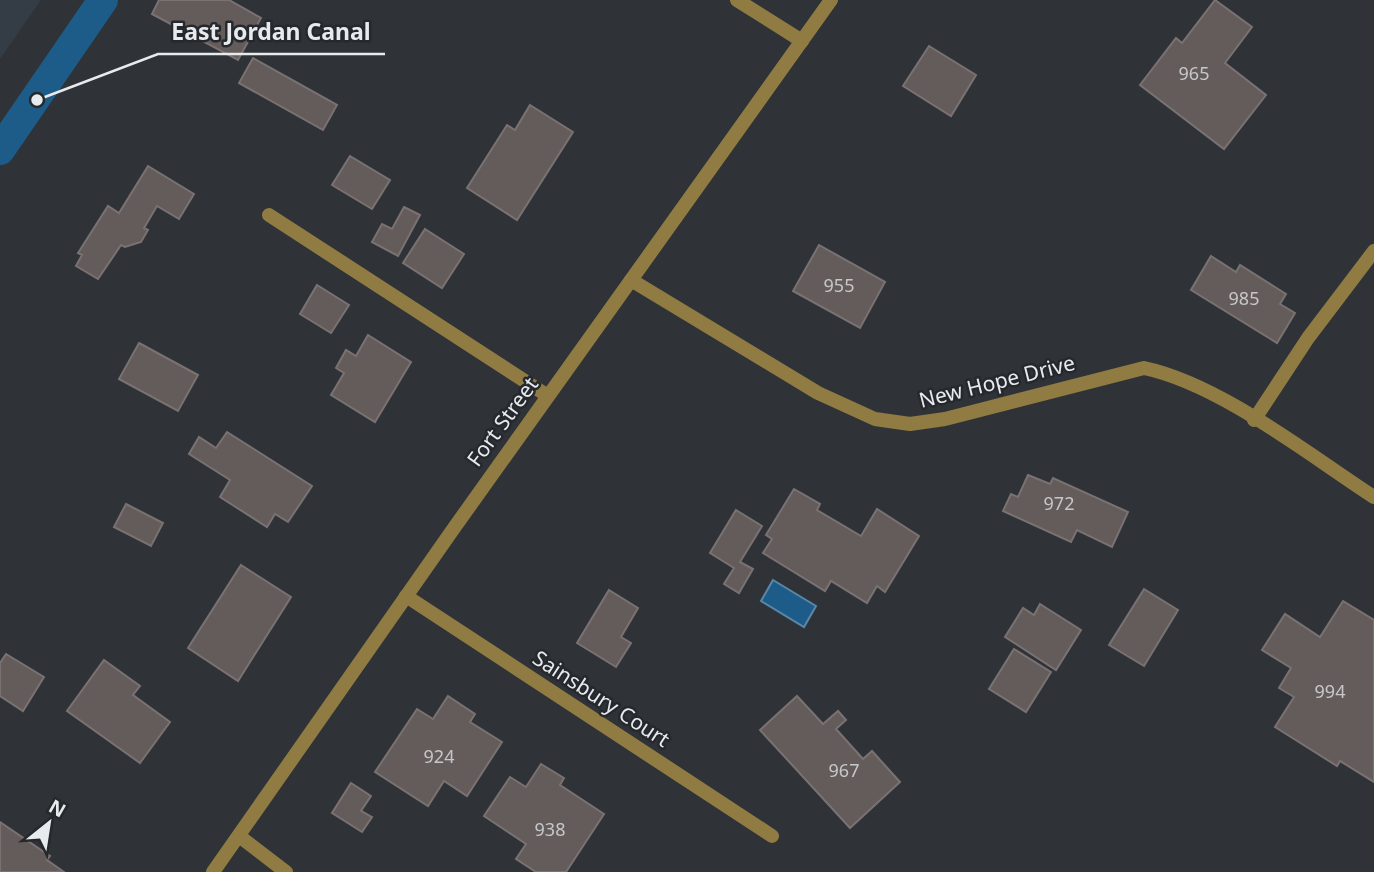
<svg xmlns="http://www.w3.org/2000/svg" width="1374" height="872" font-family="'Noto Sans',sans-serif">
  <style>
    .built { fill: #343c45 }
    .water { fill: #1d5c88; stroke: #5a87a7; stroke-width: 2 }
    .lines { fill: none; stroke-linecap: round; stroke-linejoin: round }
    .canal { stroke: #1d5c88; stroke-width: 30 }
    .building { fill: #635c5b; stroke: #7a7272; stroke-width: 2 }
    .service { stroke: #907c43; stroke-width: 14 }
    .minor { stroke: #907c43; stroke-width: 14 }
    .tertiary { stroke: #907c43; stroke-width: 14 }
    .labels { text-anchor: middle; stroke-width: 5; stroke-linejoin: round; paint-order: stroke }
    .number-label { font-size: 18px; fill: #c7c7c9 }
    .street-label { font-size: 21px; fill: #e8ebee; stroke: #25292d }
    .leader { fill: none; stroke: #e8ebee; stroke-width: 2.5 }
    .callout-dot { fill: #e8ebee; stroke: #25292d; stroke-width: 2.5 }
    .callout-label { font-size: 23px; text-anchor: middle; font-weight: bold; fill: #e8ebee; stroke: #25292d; stroke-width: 5; stroke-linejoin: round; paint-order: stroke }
  </style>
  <rect width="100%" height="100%" fill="#2f3337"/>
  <!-- built -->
  <path class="built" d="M 0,0 L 41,0 L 0,59 Z"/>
  <!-- water -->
  <path class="water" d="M 773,580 L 816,606 L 804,627 L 761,601 Z"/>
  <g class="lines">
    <!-- canal -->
    <path class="canal" d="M 0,150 L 103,0"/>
  </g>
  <!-- building -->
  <g class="building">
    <path d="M 159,0 L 229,0 L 261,18 L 238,60 L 152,14 Z"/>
    <path d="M 1215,0 L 1252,27 L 1225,63 L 1266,95 L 1224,149 L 1140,85 L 1176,38 L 1182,43 Z"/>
    <path d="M 929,46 L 976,75 L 951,116 L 903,86 Z"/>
    <path d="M 253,58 L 337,105 L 323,130 L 239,83 Z"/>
    <path d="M 530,105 L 573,132 L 517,220 L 467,188 L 507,125 L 515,130 Z"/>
    <path d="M 350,156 L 390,180 L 372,209 L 332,185 Z"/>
    <path d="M 148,166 L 194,194 L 179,219 L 157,206 L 144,228 L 148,230 L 141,242 L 125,247 L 121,245 L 98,279 L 76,266 L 82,255 L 78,253 L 108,206 L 119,213 Z"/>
    <path d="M 404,207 L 420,215 L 398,256 L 372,242 L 382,224 L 392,229 Z"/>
    <path d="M 425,229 L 464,254 L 442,288 L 403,263 Z"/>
    <path d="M 819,245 L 885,282 L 860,328 L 793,291 Z"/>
    <path d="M 1211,256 L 1236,272 L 1240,265 L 1286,294 L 1280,304 L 1295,313 L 1277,343 L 1191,290 Z"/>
    <path d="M 317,285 L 349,305 L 331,333 L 300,314 Z"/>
    <path d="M 368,335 L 411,362 L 375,422 L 331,395 L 344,373 L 336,368 L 346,350 L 356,356 Z"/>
    <path d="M 139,343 L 198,375 L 178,411 L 119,379 Z"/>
    <path d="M 227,432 L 312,486 L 288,522 L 275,514 L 267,527 L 220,497 L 230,480 L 189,454 L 199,437 L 216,448 Z"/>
    <path d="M 1028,475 L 1050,484 L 1053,478 L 1128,512 L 1112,547 L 1077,530 L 1071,542 L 1003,511 L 1011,494 L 1018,497 Z"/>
    <path d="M 794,489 L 820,504 L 817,510 L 861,536 L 877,509 L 919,536 L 885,592 L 877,586 L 867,603 L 831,581 L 825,591 L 763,553 L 772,539 L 766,535 Z"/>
    <path d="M 126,504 L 163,523 L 151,546 L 114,527 Z"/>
    <path d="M 736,510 L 762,526 L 740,562 L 753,569 L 739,593 L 724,584 L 734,568 L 710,553 Z"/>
    <path d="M 241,565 L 291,597 L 238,681 L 188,648 Z"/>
    <path d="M 1144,589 L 1178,610 L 1144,666 L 1109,645 Z"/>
    <path d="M 609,590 L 638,608 L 621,637 L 631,643 L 616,667 L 577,643 Z"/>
    <path d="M 1343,601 L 1374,620 L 1374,782 L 1340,761 L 1337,766 L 1275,727 L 1294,697 L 1279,688 L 1291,668 L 1262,650 L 1285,614 L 1320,637 Z"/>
    <path d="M 1040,604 L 1081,630 L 1056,670 L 1005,637 L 1023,608 L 1034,615 Z"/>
    <path d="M 1014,649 L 1051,672 L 1026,712 L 989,689 Z"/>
    <path d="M 6,654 L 44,677 L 23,711 L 0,696 L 0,663 Z"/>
    <path d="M 104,660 L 140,686 L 133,695 L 170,722 L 140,763 L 67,711 Z"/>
    <path d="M 448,696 L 475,714 L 470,722 L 502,742 L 467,796 L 444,781 L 428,806 L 375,772 L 417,709 L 433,719 Z"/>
    <path d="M 797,696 L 823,724 L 838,711 L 846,720 L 836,729 L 863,759 L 872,751 L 900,782 L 850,828 L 760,730 Z"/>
    <path d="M 541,764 L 564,778 L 560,785 L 604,814 L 566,872 L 536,872 L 516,859 L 526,844 L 484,816 L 510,777 L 526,787 Z"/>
    <path d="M 351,783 L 371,796 L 361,811 L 372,817 L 362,832 L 332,813 Z"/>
    <path d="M 0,822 L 50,856 L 47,860 L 64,872 L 0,872 Z"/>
  </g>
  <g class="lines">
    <!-- service -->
    <g class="service">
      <path d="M 737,0 L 802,41"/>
      <path d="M 269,215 L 548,396"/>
      <path d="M 1254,420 L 1308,338 L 1374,251"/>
      <path d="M 239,836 L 286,872"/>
    </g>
    <!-- minor -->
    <g class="minor">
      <path d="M 631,280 L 818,393 L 875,419 L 910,424 L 945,419 L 1144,368 C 1220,384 1309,455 1374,497"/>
      <path d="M 406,596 L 772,836"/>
    </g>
    <!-- tertiary -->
    <path class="tertiary" d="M 213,872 L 454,528 L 831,0"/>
  </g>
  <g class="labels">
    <!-- number labels -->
    <g class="number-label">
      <text x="1194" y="80">965</text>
      <text x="839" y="292">955</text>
      <text x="1244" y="305">985</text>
      <text x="1059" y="510">972</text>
      <text x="1330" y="698">994</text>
      <text x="439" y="763">924</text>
      <text x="844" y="777">967</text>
      <text x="550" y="836">938</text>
    </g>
    <!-- street labels -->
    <g class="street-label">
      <text transform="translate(997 382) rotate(-14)" y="7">New Hope Drive</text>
      <text transform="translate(503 422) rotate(-54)" y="7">Fort Street</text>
      <text transform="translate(601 699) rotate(33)" y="7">Sainsbury Court</text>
    </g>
  </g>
  <!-- callouts -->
  <path class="leader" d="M37 100L158 54H385"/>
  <circle class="callout-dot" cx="37" cy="100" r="7"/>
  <g class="callout-label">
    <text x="271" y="40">East Jordan Canal</text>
  </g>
  <!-- north arrow -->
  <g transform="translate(49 823) rotate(30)" stroke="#25292d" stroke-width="5" paint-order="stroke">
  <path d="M0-5L12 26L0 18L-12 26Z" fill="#e8ebee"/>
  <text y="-10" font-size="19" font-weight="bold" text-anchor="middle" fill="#e8ebee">N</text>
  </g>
</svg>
